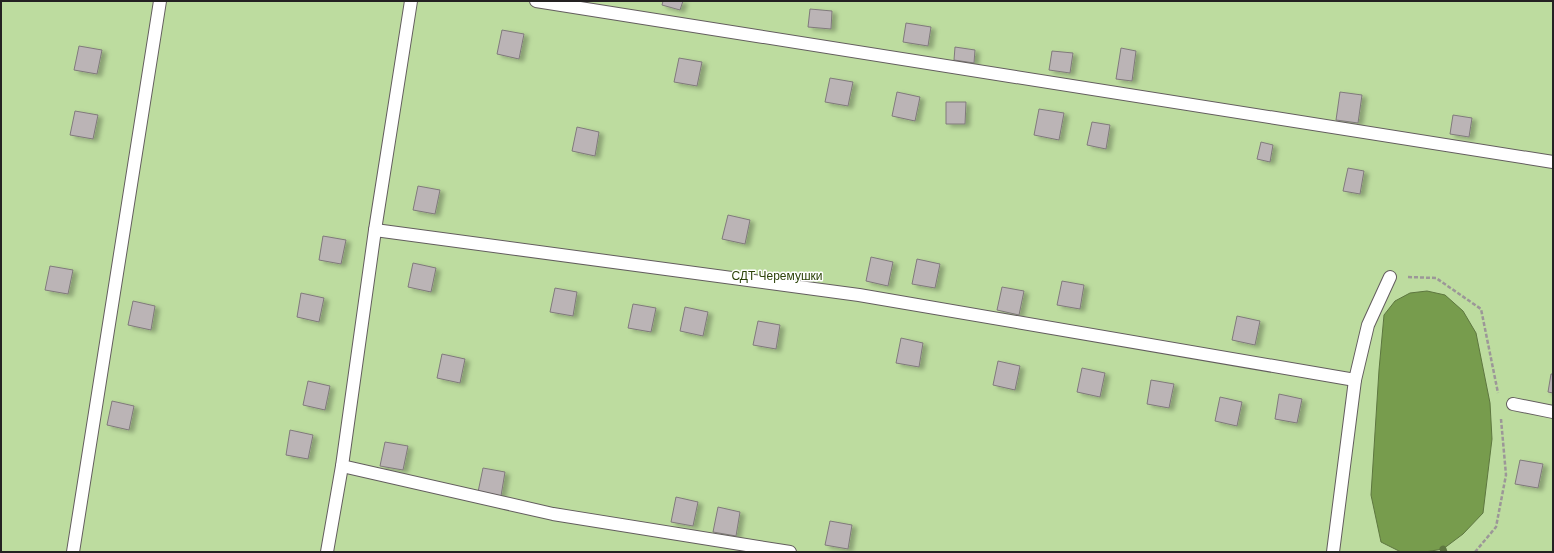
<svg xmlns="http://www.w3.org/2000/svg" width="1554" height="553" font-family="'DM Sans',sans-serif">
  <style>
    .green { fill: #bddc9f }
    .water { fill: #779c4d; stroke: #5e7740 }
    .lines { fill: none; stroke-linecap: round; stroke-linejoin: round }
    .stream { stroke: #5e7740; stroke-width: 7 }
    .building { fill: #bbb4b6; stroke: #807a7b; filter: url(#shadow) }
    .lane-casing { stroke: #635d5e; stroke-width: 14 }
    .path { stroke: #9c9798; stroke-width: 2.5; stroke-dasharray: 4 2; stroke-linecap: butt }
    .lane { stroke: #fff; stroke-width: 12 }
    .labels { text-anchor: middle; stroke-width: 3; stroke-linejoin: round; paint-order: stroke }
    .park-label { font-size: 12px; fill: #2b4207; stroke: #fff }
  </style>
  <defs>
    <filter id="shadow"><feDropShadow dx="4.5" dy="2.5" stdDeviation="2" flood-color="#0004"/></filter>
  </defs>
  <rect width="100%" height="100%" fill="#e6dfe0"/>
  <!-- green -->
  <rect class="green" x="1" y="1" width="1552" height="551"/>
  <!-- water -->
  <path class="water" d="M 1427,291 L 1445,295 L 1463,311 L 1476,333 L 1490,403 L 1492,439 L 1483,513 L 1463,534 L 1443,549 L 1425,552 L 1401,552 L 1381,542 L 1371,495 L 1379,370 L 1384,315 L 1395,301 L 1410,293 Z"/>
  <g class="lines">
    <!-- stream -->
    <path class="stream" d="M 1443,549 L 1444,552"/>
  </g>
  <!-- building -->
  <g class="building">
    <path d="M 663,1 L 683,1 L 680,10 L 662,5 Z"/>
    <path d="M 810,9 L 832,11 L 831,29 L 808,27 Z"/>
    <path d="M 906,23 L 931,27 L 928,46 L 903,42 Z"/>
    <path d="M 502,30 L 524,34 L 519,59 L 497,54 Z"/>
    <path d="M 79,46 L 102,50 L 97,74 L 74,70 Z"/>
    <path d="M 955,47 L 975,50 L 974,63 L 954,60 Z"/>
    <path d="M 1121,48 L 1136,51 L 1132,81 L 1116,79 Z"/>
    <path d="M 1052,51 L 1073,53 L 1070,73 L 1049,70 Z"/>
    <path d="M 679,58 L 702,62 L 697,86 L 674,82 Z"/>
    <path d="M 830,78 L 853,82 L 848,106 L 825,102 Z"/>
    <path d="M 897,92 L 920,97 L 915,121 L 892,116 Z"/>
    <path d="M 1340,92 L 1362,95 L 1358,123 L 1336,120 Z"/>
    <path d="M 946,102 L 966,102 L 965,124 L 946,124 Z"/>
    <path d="M 1039,109 L 1064,113 L 1059,140 L 1034,135 Z"/>
    <path d="M 75,111 L 98,115 L 93,139 L 70,135 Z"/>
    <path d="M 1453,115 L 1472,118 L 1469,137 L 1450,134 Z"/>
    <path d="M 1092,122 L 1110,125 L 1106,149 L 1087,145 Z"/>
    <path d="M 577,127 L 599,132 L 595,156 L 572,151 Z"/>
    <path d="M 1261,142 L 1273,145 L 1270,162 L 1257,159 Z"/>
    <path d="M 1348,168 L 1364,171 L 1360,194 L 1343,191 Z"/>
    <path d="M 418,186 L 440,190 L 435,214 L 413,210 Z"/>
    <path d="M 728,215 L 750,220 L 745,244 L 722,239 Z"/>
    <path d="M 323,236 L 346,240 L 341,264 L 319,260 Z"/>
    <path d="M 871,257 L 893,262 L 888,286 L 866,281 Z"/>
    <path d="M 917,259 L 940,264 L 935,288 L 912,284 Z"/>
    <path d="M 413,263 L 436,268 L 431,292 L 408,287 Z"/>
    <path d="M 50,266 L 73,270 L 68,294 L 45,290 Z"/>
    <path d="M 1062,281 L 1084,285 L 1080,309 L 1057,305 Z"/>
    <path d="M 1002,287 L 1024,291 L 1019,315 L 997,310 Z"/>
    <path d="M 555,288 L 577,292 L 573,316 L 550,312 Z"/>
    <path d="M 301,293 L 324,298 L 319,322 L 297,317 Z"/>
    <path d="M 133,301 L 155,306 L 151,330 L 128,325 Z"/>
    <path d="M 633,304 L 656,308 L 651,332 L 628,328 Z"/>
    <path d="M 685,307 L 708,312 L 703,336 L 680,331 Z"/>
    <path d="M 1237,316 L 1260,321 L 1255,345 L 1232,340 Z"/>
    <path d="M 758,321 L 780,325 L 776,349 L 753,345 Z"/>
    <path d="M 901,338 L 923,343 L 919,367 L 896,363 Z"/>
    <path d="M 442,354 L 465,359 L 460,383 L 437,378 Z"/>
    <path d="M 998,361 L 1020,366 L 1015,390 L 993,385 Z"/>
    <path d="M 1082,368 L 1105,373 L 1100,397 L 1077,392 Z"/>
    <path d="M 1551,374 L 1553,374 L 1553,393 L 1548,392 Z"/>
    <path d="M 1151,380 L 1174,384 L 1169,408 L 1147,404 Z"/>
    <path d="M 308,381 L 330,386 L 325,410 L 303,405 Z"/>
    <path d="M 1279,394 L 1302,399 L 1297,423 L 1275,419 Z"/>
    <path d="M 1220,397 L 1242,402 L 1237,426 L 1215,421 Z"/>
    <path d="M 112,401 L 134,406 L 129,430 L 107,425 Z"/>
    <path d="M 290,430 L 313,435 L 308,459 L 286,455 Z"/>
    <path d="M 385,442 L 408,446 L 403,470 L 380,466 Z"/>
    <path d="M 1520,460 L 1543,464 L 1538,488 L 1515,484 Z"/>
    <path d="M 483,468 L 505,472 L 501,496 L 478,492 Z"/>
    <path d="M 676,497 L 698,502 L 693,526 L 671,522 Z"/>
    <path d="M 718,507 L 740,512 L 736,536 L 713,532 Z"/>
    <path d="M 830,521 L 852,525 L 848,549 L 825,545 Z"/>
  </g>
  <g class="lines">
    <!-- lane casing -->
    <g class="lane-casing">
      <g id="lane">
        <path d="M 536,1 L 1553,162"/>
        <path d="M 375,230 L 859,295 L 1355,380 L 1368,325 L 1390,277"/>
        <path d="M 1513,404 L 1553,412"/>
        <path d="M 342,466 L 553,514 L 790,552"/>
        <path d="M 73,552 L 160,1"/>
        <path d="M 327,552 L 342,466 L 375,230 L 411,1"/>
        <path d="M 1333,552 L 1355,380"/>
      </g>
    </g>
    <!-- path -->
    <g class="path">
      <path d="M 1408,277 L 1436,278 L 1481,309 L 1498,393"/>
      <path d="M 1475,552 L 1496,527 L 1506,475 L 1501,419"/>
    </g>
    <!-- lane -->
    <use href="#lane" class="lane"/>
  </g>
  <g class="labels">
    <!-- park labels -->
    <g class="park-label">
      <text x="777" y="280">СДТ Черемушки</text>
    </g>
  </g>
  <!-- border -->
  <rect width="1554" height="553" fill="none" stroke="#242122" stroke-width="4"/>
</svg>
